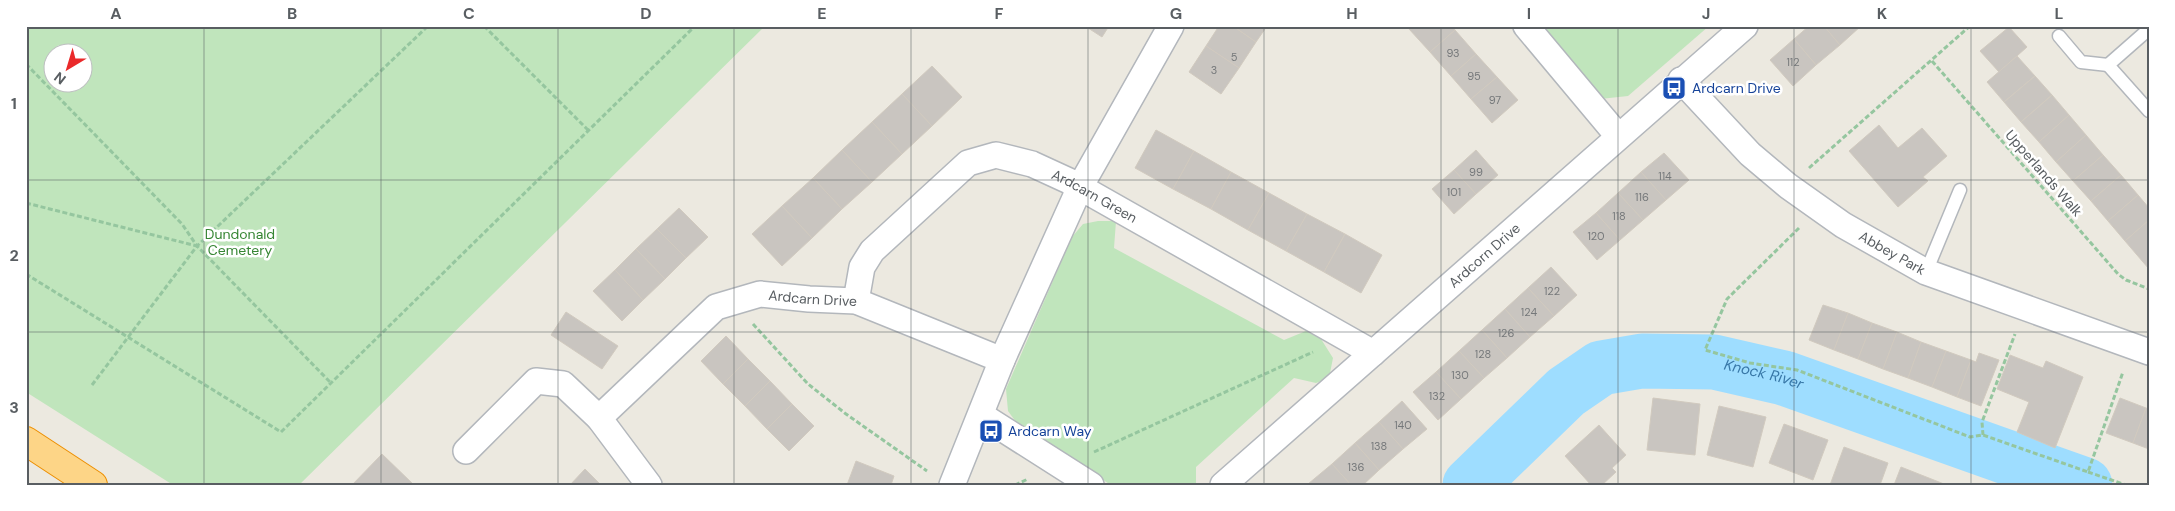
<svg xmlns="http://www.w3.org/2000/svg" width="2175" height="511" font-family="'DM Sans',sans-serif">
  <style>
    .green { fill: #c0e5bc; fill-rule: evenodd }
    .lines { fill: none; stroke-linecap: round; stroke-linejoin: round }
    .river { stroke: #9eddff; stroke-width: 55 }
    .building { fill: #c9c5c0; stroke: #d1cabf }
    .lane-casing { stroke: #b3b7bc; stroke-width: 15 }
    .street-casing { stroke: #b3b7bc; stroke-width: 28 }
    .highway-casing { stroke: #ed8f00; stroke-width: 30 }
    .path { stroke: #95c69f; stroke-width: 3; stroke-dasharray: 5 2.5; stroke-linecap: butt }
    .lane { stroke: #fff; stroke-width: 12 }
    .street { stroke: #fff; stroke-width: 25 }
    .highway { stroke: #fdd587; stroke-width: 28 }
    .grid { fill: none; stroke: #595e62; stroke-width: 1; stroke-opacity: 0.55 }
    .labels { text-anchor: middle; stroke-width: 5; stroke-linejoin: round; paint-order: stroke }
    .number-label { font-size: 11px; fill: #75787a }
    .transit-label { font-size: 14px; fill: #164399; stroke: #fff; text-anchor: start }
    .street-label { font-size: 14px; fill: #595e62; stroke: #fff }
    .park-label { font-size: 14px; fill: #378634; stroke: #fff }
    .water-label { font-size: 15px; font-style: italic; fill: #3978a8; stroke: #fff }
    .neatline { fill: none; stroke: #595e62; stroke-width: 2 }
    .grid-label { font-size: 16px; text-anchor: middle; font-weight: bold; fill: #595e62 }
  </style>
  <rect width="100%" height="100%" fill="#ece9e0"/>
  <!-- green -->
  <g class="green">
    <path d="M 26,26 L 765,26 L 299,485 L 173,485 L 26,392 ZM 52,52 L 82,52 L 82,82 L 52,82 Z"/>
    <path d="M 1541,26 L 1709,26 L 1628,96 L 1600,99 Z"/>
    <path d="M 1098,221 L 1116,221 L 1114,248 L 1284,340 L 1306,331 L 1321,339 L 1333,358 L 1329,378 L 1316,383 L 1294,378 L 1196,467 L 1196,485 L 1111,485 L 1019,426 L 1008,411 L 1006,389 L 1072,237 L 1083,224 Z"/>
  </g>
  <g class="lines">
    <!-- river -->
    <path class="river" id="s1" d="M 1470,485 L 1566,392 L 1601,368 L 1642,361 L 1714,362 L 1784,378 L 2085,485"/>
  </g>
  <!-- building -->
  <g class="building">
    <path d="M 1085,26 L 1109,26 L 1102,37 Z"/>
    <path d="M 1219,26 L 1233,26 L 1256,42 L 1239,68 L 1206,46 Z"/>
    <path d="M 1233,26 L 1267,26 L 1256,42 Z"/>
    <path d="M 1412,26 L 1452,26 L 1455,30 L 1430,52 L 1409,29 Z"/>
    <path d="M 1809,26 L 1824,26 L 1840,45 L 1816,65 L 1794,39 Z"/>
    <path d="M 1824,26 L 1861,26 L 1840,45 Z"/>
    <path d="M 2009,27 L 2027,47 L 1999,72 L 1980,51 Z"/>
    <path d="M 1455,30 L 1476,54 L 1451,76 L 1430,52 Z"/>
    <path d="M 1794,39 L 1816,65 L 1793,86 L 1770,60 Z"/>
    <path d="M 1206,46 L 1239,68 L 1221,94 L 1189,72 Z"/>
    <path d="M 1476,54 L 1497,77 L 1471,99 L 1451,76 Z"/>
    <path d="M 2017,56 L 2035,76 L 2004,102 L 1987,82 Z"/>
    <path d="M 932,66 L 962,97 L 932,126 L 902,94 Z"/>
    <path d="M 2035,76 L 2052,95 L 2021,122 L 2004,102 Z"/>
    <path d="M 1497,77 L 1518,100 L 1492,123 L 1471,99 Z"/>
    <path d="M 902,94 L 932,126 L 902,154 L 872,122 Z"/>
    <path d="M 2052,95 L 2069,115 L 2039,142 L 2021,122 Z"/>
    <path d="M 2069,115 L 2086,135 L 2056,162 L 2039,142 Z"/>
    <path d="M 872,122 L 902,154 L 872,182 L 842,150 Z"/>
    <path d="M 1879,125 L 1898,148 L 1922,128 L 1947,156 L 1923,177 L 1928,181 L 1898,207 L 1849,151 Z"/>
    <path d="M 1156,130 L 1194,151 L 1173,189 L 1135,168 Z"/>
    <path d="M 2086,135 L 2103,155 L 2073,181 L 2056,162 Z"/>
    <path d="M 842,150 L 872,182 L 842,209 L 813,178 Z"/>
    <path d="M 1476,150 L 1498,175 L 1476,194 L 1454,170 Z"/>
    <path d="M 1194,151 L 1231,172 L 1211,209 L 1173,189 Z"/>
    <path d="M 1664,153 L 1689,180 L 1666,200 L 1641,172 Z"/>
    <path d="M 2103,155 L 2121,175 L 2091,201 L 2073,181 Z"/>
    <path d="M 1454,170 L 1476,194 L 1454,214 L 1432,189 Z"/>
    <path d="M 1231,172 L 1269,193 L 1248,230 L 1211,209 Z"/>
    <path d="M 1641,172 L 1666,200 L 1643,220 L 1618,193 Z"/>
    <path d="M 2121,175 L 2138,195 L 2108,221 L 2091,201 Z"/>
    <path d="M 813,178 L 842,209 L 812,238 L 782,206 Z"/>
    <path d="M 1269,193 L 1307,214 L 1286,251 L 1248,230 Z"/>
    <path d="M 1618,193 L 1643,220 L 1620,240 L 1596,213 Z"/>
    <path d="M 2138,195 L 2149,208 L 2149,220 L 2125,241 L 2108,221 Z"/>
    <path d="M 782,206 L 812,238 L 782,266 L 752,234 Z"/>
    <path d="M 679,208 L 708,237 L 686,258 L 657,229 Z"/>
    <path d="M 1596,213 L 1620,240 L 1597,260 L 1573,232 Z"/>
    <path d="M 1307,214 L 1345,234 L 1324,272 L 1286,251 Z"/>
    <path d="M 2149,220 L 2149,269 L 2125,241 Z"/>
    <path d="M 657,229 L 686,258 L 665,279 L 636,249 Z"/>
    <path d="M 1345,234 L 1382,255 L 1361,293 L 1324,272 Z"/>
    <path d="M 636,249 L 665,279 L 643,300 L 615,270 Z"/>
    <path d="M 1551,267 L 1577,295 L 1554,316 L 1528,288 Z"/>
    <path d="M 615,270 L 643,300 L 622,321 L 593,291 Z"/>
    <path d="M 1528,288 L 1554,316 L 1530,337 L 1505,309 Z"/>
    <path d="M 1823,305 L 1848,313 L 1834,350 L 1809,340 Z"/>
    <path d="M 1505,309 L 1530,337 L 1507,358 L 1482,330 Z"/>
    <path d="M 566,312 L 618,346 L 602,369 L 551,335 Z"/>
    <path d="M 1848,313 L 1872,323 L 1858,359 L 1834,350 Z"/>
    <path d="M 1872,323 L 1897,332 L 1883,369 L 1858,359 Z"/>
    <path d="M 1482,330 L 1507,358 L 1484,378 L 1459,351 Z"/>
    <path d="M 1897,332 L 1921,342 L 1908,378 L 1883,369 Z"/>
    <path d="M 726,336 L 748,359 L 723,384 L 701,361 Z"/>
    <path d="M 1921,342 L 1946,351 L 1932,387 L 1908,378 Z"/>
    <path d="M 1459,351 L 1484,378 L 1461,399 L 1436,372 Z"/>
    <path d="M 1946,351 L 1971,360 L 1957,397 L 1932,387 Z"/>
    <path d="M 1979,353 L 1999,360 L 1981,406 L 1957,397 L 1971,360 L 1976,362 Z"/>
    <path d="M 2010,355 L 2043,368 L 2046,361 L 2083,377 L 2055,448 L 2017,432 L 2029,402 L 1997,389 Z"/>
    <path d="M 748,359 L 770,381 L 745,406 L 723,384 Z"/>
    <path d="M 1436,372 L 1461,399 L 1438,420 L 1413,392 Z"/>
    <path d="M 770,381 L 792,404 L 767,429 L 745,406 Z"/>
    <path d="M 1653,398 L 1700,404 L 1695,455 L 1647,450 Z"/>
    <path d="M 2120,398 L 2146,408 L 2133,443 L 2106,433 Z"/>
    <path d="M 1402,401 L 1427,429 L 1403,449 L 1379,422 Z"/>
    <path d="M 792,404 L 814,426 L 789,451 L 767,429 Z"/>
    <path d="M 1719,406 L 1766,417 L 1753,467 L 1707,455 Z"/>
    <path d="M 2146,408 L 2149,409 L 2149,449 L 2133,443 Z"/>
    <path d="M 1379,422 L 1403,449 L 1379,470 L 1355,443 Z"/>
    <path d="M 1784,424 L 1828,440 L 1813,480 L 1769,463 Z"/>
    <path d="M 1599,425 L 1626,455 L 1612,468 L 1616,472 L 1602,485 L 1591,485 L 1565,456 Z"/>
    <path d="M 1355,443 L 1379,470 L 1363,485 L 1351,485 L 1332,464 Z"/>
    <path d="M 1844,447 L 1888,463 L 1880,485 L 1830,485 Z"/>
    <path d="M 382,454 L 414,485 L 352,485 Z"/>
    <path d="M 856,461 L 894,476 L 891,485 L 847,485 Z"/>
    <path d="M 1332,464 L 1351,485 L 1309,485 L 1308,484 Z"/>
    <path d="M 1901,467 L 1944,484 L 1944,485 L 1894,485 Z"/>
    <path d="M 585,469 L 601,485 L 570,485 Z"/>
  </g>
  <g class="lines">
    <!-- lane casing -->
    <g class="lane-casing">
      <g id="lane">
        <path d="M 2149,29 L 2108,65 L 2149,111"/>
        <path d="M 2059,36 L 2081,62 L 2108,65"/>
        <path d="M 1926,272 L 1960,190"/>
      </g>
    </g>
    <!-- street casing -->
    <g class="street-casing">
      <g id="street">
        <path d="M 1526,26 L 1618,136"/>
        <path id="s2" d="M 1681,80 L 1750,154 L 1788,186 L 1843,225 L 1926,272 L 2149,352"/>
        <path id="s3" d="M 856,301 L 862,267 L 872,251 L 968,163 L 996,155 L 1032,164 L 1069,181 L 1373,353"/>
        <path d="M 981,415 L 1091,485"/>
        <path id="s4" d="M 599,418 L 716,307 L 760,294 L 809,299 L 856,301 L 1002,360"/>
        <path d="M 466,451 L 536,381 L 563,384 L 599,418 L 649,485"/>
        <path d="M 952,485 L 1002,360 L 1080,187 L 1171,26"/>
        <path id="s5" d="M 1223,485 L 1745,26"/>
      </g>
    </g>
    <!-- highway casing -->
    <g class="highway-casing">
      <path id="highway" d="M 26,441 L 93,485"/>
    </g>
    <!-- path -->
    <g class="path">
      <path d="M 484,26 L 588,130"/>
      <path d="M 1932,61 L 2118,274 L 2126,280 L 2149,289"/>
      <path d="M 26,64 L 182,224 L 197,246 L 330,382"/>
      <path d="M 1809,168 L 1970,26"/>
      <path d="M 26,203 L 197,246"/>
      <path d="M 1799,228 L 1727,299 L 1705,350 L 1750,363 L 1797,370 L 1970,437 L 1983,435 L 2088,472 L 2123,372"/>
      <path d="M 26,274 L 281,432 L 695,26"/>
      <path d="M 753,324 L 808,384 L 846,414 L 927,471"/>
      <path d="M 92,385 L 197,246 L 428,26"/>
      <path d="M 1983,435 L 1982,422 L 2015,334"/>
      <path d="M 1094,452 L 1313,352"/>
      <path d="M 2088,472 L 2126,485"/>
      <path d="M 1015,485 L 1028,479"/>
    </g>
    <!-- lane -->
    <use href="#lane" class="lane"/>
    <!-- street -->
    <use href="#street" class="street"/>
    <!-- highway -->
    <use href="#highway" class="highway"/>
  </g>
  <!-- grid -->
  <path class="grid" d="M 204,26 L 204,485M 381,26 L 381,485M 558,26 L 558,485M 734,26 L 734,485M 911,26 L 911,485M 1088,26 L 1088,485M 1264,26 L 1264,485M 1441,26 L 1441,485M 1618,26 L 1618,485M 1794,26 L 1794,485M 1971,26 L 1971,485M 26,180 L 2149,180M 26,332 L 2149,332"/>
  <!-- icons -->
  <defs>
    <g id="bus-square" transform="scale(1.25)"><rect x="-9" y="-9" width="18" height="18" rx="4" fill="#1a4fb4" stroke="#fff"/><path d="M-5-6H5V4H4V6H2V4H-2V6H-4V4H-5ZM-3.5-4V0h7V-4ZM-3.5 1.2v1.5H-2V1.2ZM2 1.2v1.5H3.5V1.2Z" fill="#fff"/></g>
  </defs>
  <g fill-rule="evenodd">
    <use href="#bus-square" x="1674" y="88"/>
    <use href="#bus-square" x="991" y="431"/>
  </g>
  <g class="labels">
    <!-- number labels -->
    <g class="number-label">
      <text x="1453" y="57">93</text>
      <text x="1234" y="61">5</text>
      <text x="1793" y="66">112</text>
      <text x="1214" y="74">3</text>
      <text x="1474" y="80">95</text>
      <text x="1495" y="104">97</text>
      <text x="1476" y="176">99</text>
      <text x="1665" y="180">114</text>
      <text x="1454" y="196">101</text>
      <text x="1642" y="201">116</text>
      <text x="1619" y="220">118</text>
      <text x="1596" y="240">120</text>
      <text x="1552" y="295">122</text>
      <text x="1529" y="316">124</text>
      <text x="1506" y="337">126</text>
      <text x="1483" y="358">128</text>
      <text x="1460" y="379">130</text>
      <text x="1437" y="400">132</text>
      <text x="1403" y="429">140</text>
      <text x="1379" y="450">138</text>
      <text x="1356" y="471">136</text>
    </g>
    <!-- transit labels -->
    <g class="transit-label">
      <text x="1692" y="93">Ardcarn Drive</text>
      <text x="1008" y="436">Ardcarn Way</text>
    </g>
    <!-- street labels -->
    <g class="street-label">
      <text transform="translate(2044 173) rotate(49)" y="5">Upperlands Walk</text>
      <text dy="5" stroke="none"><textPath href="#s3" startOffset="320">Ardcarn Green</textPath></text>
      <text dy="5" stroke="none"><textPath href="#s2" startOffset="275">Abbey Park</textPath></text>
      <text dy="5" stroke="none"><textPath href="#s5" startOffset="348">Ardcorn Drive</textPath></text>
      <text dy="5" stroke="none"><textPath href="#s4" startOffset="260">Ardcarn Drive</textPath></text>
    </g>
    <!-- park labels -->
    <g class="park-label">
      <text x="240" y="239">Dundonald<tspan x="240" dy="16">Cemetery</tspan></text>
    </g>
    <!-- water labels -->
    <g class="water-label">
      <text dy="5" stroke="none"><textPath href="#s1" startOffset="341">Knock River</textPath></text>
    </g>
  </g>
  <!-- border -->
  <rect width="2175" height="511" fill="none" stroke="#ffffff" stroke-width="55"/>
  <!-- north arrow -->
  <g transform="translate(68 68) rotate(218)"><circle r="24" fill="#ffffff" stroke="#bdbfc0"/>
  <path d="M0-4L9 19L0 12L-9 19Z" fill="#ea292a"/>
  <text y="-8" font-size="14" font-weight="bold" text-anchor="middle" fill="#595e62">N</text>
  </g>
  <rect x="28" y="28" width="2120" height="456" class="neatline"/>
  <g class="grid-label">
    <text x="116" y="19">A</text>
    <text x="292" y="19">B</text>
    <text x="469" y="19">C</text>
    <text x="646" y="19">D</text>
    <text x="822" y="19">E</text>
    <text x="999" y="19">F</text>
    <text x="1176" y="19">G</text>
    <text x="1352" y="19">H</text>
    <text x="1529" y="19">I</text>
    <text x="1706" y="19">J</text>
    <text x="1882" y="19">K</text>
    <text x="2059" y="19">L</text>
    <text x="14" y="109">1</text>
    <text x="14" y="261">2</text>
    <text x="14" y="413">3</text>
  </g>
</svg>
